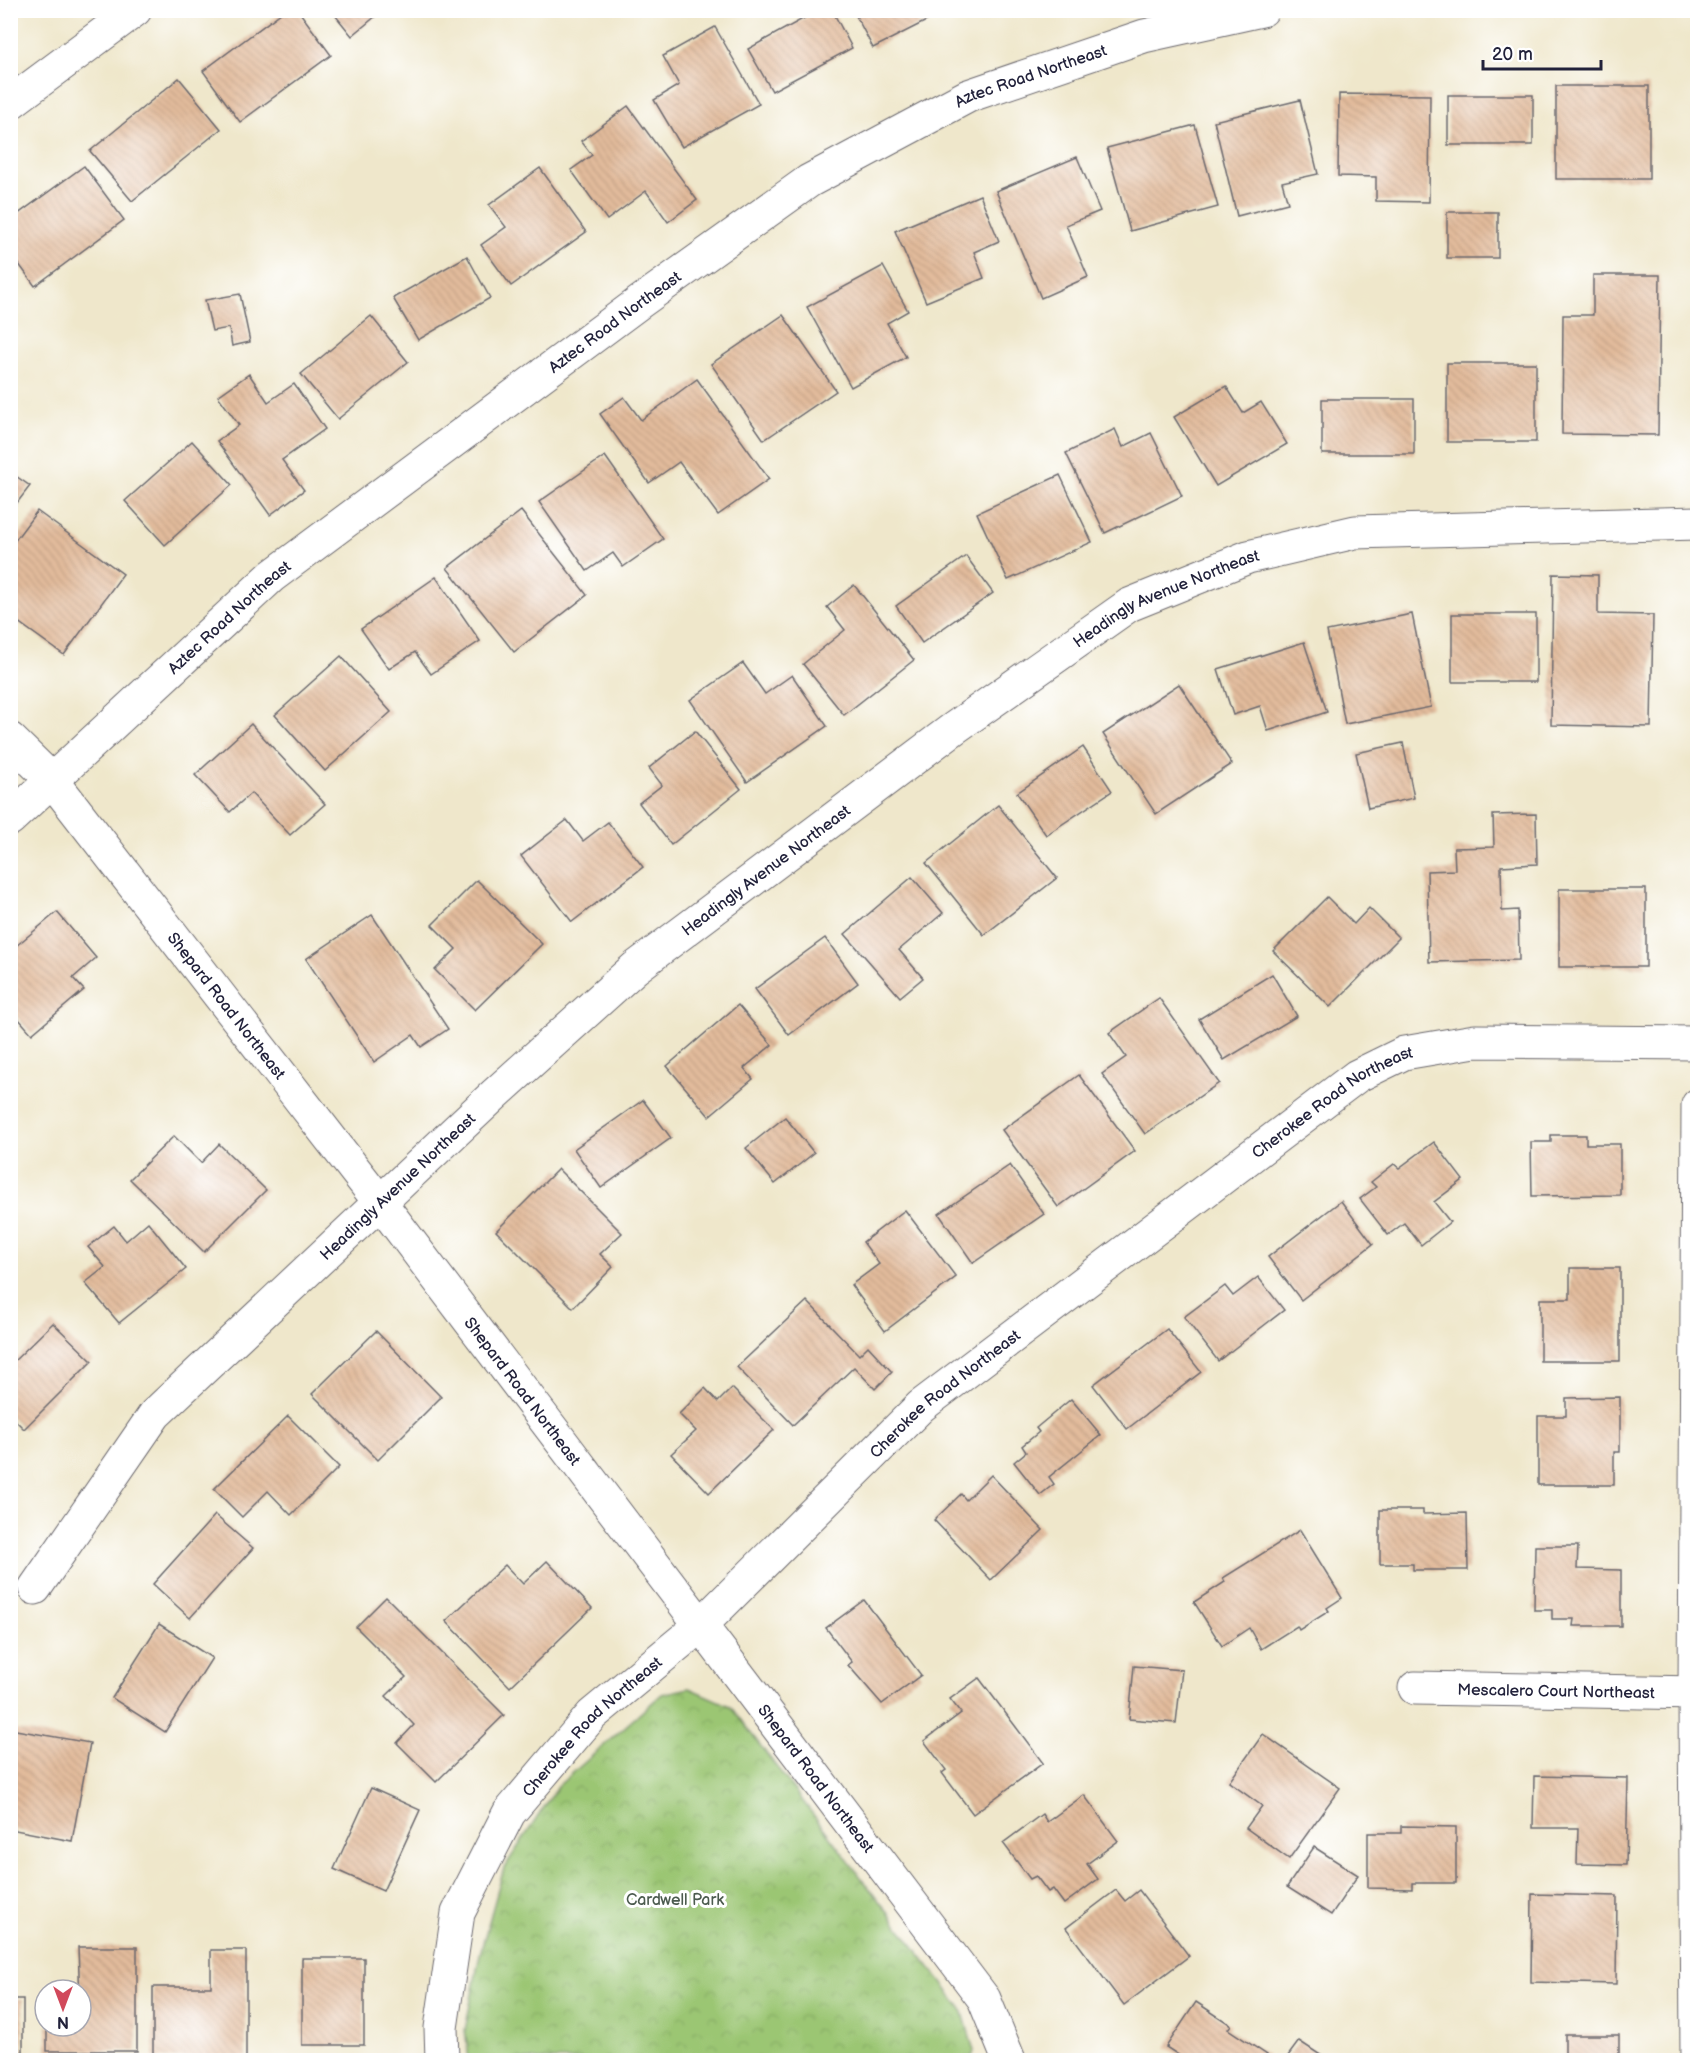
<svg xmlns="http://www.w3.org/2000/svg" width="1708" height="2071" font-family="'Balsamiq Sans',sans-serif">
  <style>
    .park { fill: url(#park-crowns); stroke: #5e7457; stroke-width: 1.5 }
    .building { fill: url(#building-back-hatch) }
    .lines { fill: none; stroke-linecap: round; stroke-linejoin: round }
    .minor-casing { stroke: #6a676d; stroke-width: 35 }
    .minor { stroke: #fff; stroke-width: 33 }
    .labels { text-anchor: middle; stroke-width: 6; stroke-linejoin: round; paint-order: stroke }
    .street-label { font-size: 16px; fill: #22223b; stroke: #fff }
    .park-label { font-size: 16px; fill: #4c5b4f; stroke: #fff }
  </style>
  <defs>
    <pattern id="park-crowns" width="20" height="18" patternUnits="userSpaceOnUse" patternTransform="scale(1.5)"><rect width="20" height="18" fill="#9bc673"/><path d="M2 6a3 3 0 1 1 6 0M12 15a3 3 0 1 1 6 0" fill="none" stroke="#85aa64"/></pattern>
    <pattern id="building-back-hatch" width="6" height="6" patternUnits="userSpaceOnUse" patternTransform="scale(1.5)"><rect width="6" height="6" fill="#e2bb9b"/><path d="M-1 5l2 2M0 0l6 6M5-1l2 2" fill="none" stroke="#c2a086"/></pattern>
  </defs>
  <rect width="100%" height="100%" fill="#fff"/>
  <filter id="ink" filterUnits="userSpaceOnUse"><feTurbulence type="fractalNoise" baseFrequency=".0167" numOctaves="2"/><feDisplacementMap in="SourceGraphic" scale="12" xChannelSelector="R" yChannelSelector="G"/><feConvolveMatrix kernelMatrix="1 2 1 2 8 2 1 2 1" color-interpolation-filters="sRGB"/></filter>
  <filter id="wash" filterUnits="userSpaceOnUse"><feTurbulence type="fractalNoise" baseFrequency=".008" numOctaves="4" result="noise"/><feDisplacementMap in="SourceGraphic" scale="24" xChannelSelector="R" yChannelSelector="G"/><feGaussianBlur stdDeviation="1.35" result="paint"/><feColorMatrix in="noise" values="0 0 0 0 0 0 0 0 0 0 0 0 0 0 0 0 0 1.4 0 .05"/><feComposite in="paint" operator="in"/></filter>
  <g filter="url(#wash)">
    <rect width="100%" height="100%" fill="#efe7cb"/>
    <!-- park -->
    <path class="park" d="M 689,1688 L 730,1706 L 962,2009 L 974,2051 L 971,2060 L 469,2060 L 465,2030 L 480,1954 L 504,1868 L 558,1786 L 662,1694 Z"/>
    <g id="blocks">
      <!-- building -->
      <g class="building">
        <path d="M 285,10 L 298,10 L 331,55 L 240,122 L 203,71 Z"/>
        <path d="M 331,10 L 383,10 L 352,36 Z"/>
        <path d="M 819,10 L 832,10 L 852,48 L 772,91 L 748,49 Z"/>
        <path d="M 853,10 L 948,10 L 873,48 Z"/>
        <path d="M 715,27 L 759,104 L 682,147 L 654,100 L 679,85 L 663,56 Z"/>
        <path d="M 179,78 L 221,129 L 132,201 L 90,151 Z"/>
        <rect x="1556" y="86" width="93" height="93"/>
        <path d="M 1339,94 L 1430,95 L 1429,202 L 1376,201 L 1376,177 L 1338,176 Z"/>
        <rect x="1448" y="95" width="85" height="50"/>
        <path d="M 1300,100 L 1318,174 L 1282,182 L 1288,203 L 1237,216 L 1214,121 Z"/>
        <path d="M 628,106 L 697,200 L 668,222 L 646,191 L 607,220 L 571,170 L 592,155 L 581,141 Z"/>
        <path d="M 1195,125 L 1218,207 L 1130,231 L 1107,148 Z"/>
        <path d="M 1077,157 L 1100,211 L 1066,225 L 1088,277 L 1041,298 L 996,191 Z"/>
        <path d="M 84,166 L 124,220 L 35,286 L 10,252 L 10,220 Z"/>
        <path d="M 540,168 L 586,232 L 511,286 L 481,245 L 506,227 L 489,205 Z"/>
        <path d="M 980,195 L 999,241 L 974,252 L 984,278 L 926,302 L 895,231 Z"/>
        <rect x="1447" y="212" width="51" height="46"/>
        <path d="M 467,256 L 490,298 L 418,340 L 393,298 Z"/>
        <path d="M 883,266 L 908,311 L 887,323 L 906,357 L 851,387 L 807,307 Z"/>
        <path d="M 1593,275 L 1660,275 L 1658,435 L 1562,434 L 1563,315 L 1593,315 Z"/>
        <path d="M 240,294 L 250,342 L 232,346 L 229,328 L 212,331 L 205,300 Z"/>
        <path d="M 783,315 L 836,391 L 764,440 L 711,364 Z"/>
        <path d="M 371,316 L 408,362 L 338,419 L 301,374 Z"/>
        <rect x="1447" y="363" width="89" height="79"/>
        <path d="M 249,374 L 268,402 L 294,384 L 325,429 L 282,460 L 304,490 L 270,515 L 217,441 L 239,425 L 218,396 Z"/>
        <path d="M 697,379 L 769,479 L 718,515 L 679,462 L 649,483 L 600,414 L 624,397 L 641,420 Z"/>
        <path d="M 1226,386 L 1243,413 L 1261,402 L 1287,444 L 1216,486 L 1174,417 Z"/>
        <rect x="1322" y="399" width="92" height="55"/>
        <path d="M 1115,429 L 1123,447 L 1151,433 L 1182,496 L 1105,533 L 1066,453 Z"/>
        <path d="M 192,441 L 232,485 L 165,545 L 125,501 Z"/>
        <path d="M 605,456 L 663,539 L 623,567 L 613,553 L 587,571 L 539,502 Z"/>
        <path d="M 10,472 L 30,486 L 10,512 Z"/>
        <path d="M 1060,475 L 1092,542 L 1008,580 L 977,513 Z"/>
        <path d="M 37,511 L 123,574 L 64,655 L 10,616 L 10,547 Z"/>
        <path d="M 521,511 L 587,595 L 514,652 L 447,568 Z"/>
        <path d="M 966,556 L 993,593 L 922,643 L 896,606 Z"/>
        <path d="M 1553,574 L 1598,575 L 1598,614 L 1653,615 L 1651,727 L 1551,725 Z"/>
        <path d="M 436,577 L 480,641 L 431,674 L 415,652 L 389,669 L 361,629 Z"/>
        <path d="M 854,585 L 914,660 L 844,715 L 803,664 L 845,630 L 827,607 Z"/>
        <path d="M 1412,614 L 1431,707 L 1345,724 L 1327,631 Z"/>
        <rect x="1452" y="614" width="84" height="68"/>
        <path d="M 1304,642 L 1327,712 L 1268,731 L 1260,706 L 1233,715 L 1218,669 Z"/>
        <path d="M 341,656 L 391,712 L 325,771 L 275,715 Z"/>
        <path d="M 743,663 L 765,694 L 792,675 L 827,726 L 747,782 L 690,700 Z"/>
        <path d="M 1179,684 L 1232,764 L 1156,814 L 1103,734 Z"/>
        <path d="M 251,724 L 325,804 L 290,835 L 251,793 L 230,812 L 195,775 Z"/>
        <path d="M 695,731 L 741,789 L 671,845 L 639,803 L 662,785 L 649,768 Z"/>
        <path d="M 1403,743 L 1414,798 L 1368,808 L 1356,753 Z"/>
        <path d="M 1083,747 L 1112,791 L 1046,835 L 1017,793 Z"/>
        <path d="M 998,805 L 1057,878 L 984,935 L 926,863 Z"/>
        <path d="M 1536,814 L 1537,864 L 1501,866 L 1502,911 L 1518,910 L 1519,960 L 1429,962 L 1427,871 L 1455,870 L 1454,848 L 1494,847 L 1493,815 Z"/>
        <path d="M 567,820 L 583,841 L 608,822 L 643,867 L 572,922 L 521,856 Z"/>
        <path d="M 912,877 L 943,913 L 899,950 L 923,978 L 900,997 L 845,934 Z"/>
        <path d="M 477,880 L 542,944 L 475,1010 L 435,970 L 456,949 L 432,925 Z"/>
        <rect x="1559" y="889" width="87" height="78"/>
        <path d="M 1327,897 L 1354,924 L 1369,908 L 1399,938 L 1330,1007 L 1273,951 Z"/>
        <path d="M 57,912 L 96,958 L 73,978 L 84,990 L 32,1034 L 10,1009 L 10,951 Z"/>
        <path d="M 372,915 L 448,1029 L 421,1047 L 413,1035 L 374,1062 L 306,959 Z"/>
        <path d="M 825,938 L 858,983 L 789,1035 L 755,989 Z"/>
        <path d="M 1272,974 L 1297,1016 L 1224,1060 L 1199,1019 Z"/>
        <path d="M 1159,998 L 1219,1083 L 1145,1134 L 1102,1074 L 1126,1057 L 1109,1033 Z"/>
        <path d="M 738,1005 L 772,1045 L 744,1068 L 753,1079 L 709,1116 L 667,1066 Z"/>
        <path d="M 1079,1075 L 1135,1151 L 1058,1207 L 1002,1130 Z"/>
        <path d="M 643,1100 L 671,1138 L 601,1188 L 574,1149 Z"/>
        <path d="M 785,1117 L 814,1153 L 775,1184 L 746,1148 Z"/>
        <path d="M 1551,1135 L 1586,1135 L 1586,1144 L 1620,1144 L 1620,1195 L 1532,1196 L 1531,1142 L 1551,1142 Z"/>
        <path d="M 174,1136 L 201,1163 L 219,1144 L 266,1190 L 204,1252 L 130,1179 Z"/>
        <path d="M 1434,1142 L 1463,1180 L 1434,1202 L 1450,1222 L 1421,1245 L 1404,1223 L 1388,1235 L 1360,1199 L 1376,1187 L 1371,1182 L 1394,1164 L 1399,1168 Z"/>
        <path d="M 1010,1165 L 1044,1214 L 973,1263 L 939,1214 Z"/>
        <path d="M 558,1169 L 622,1233 L 600,1254 L 613,1267 L 573,1308 L 496,1231 Z"/>
        <path d="M 1341,1201 L 1373,1244 L 1301,1300 L 1268,1257 Z"/>
        <path d="M 905,1210 L 956,1277 L 885,1331 L 851,1285 L 879,1264 L 863,1242 Z"/>
        <path d="M 148,1222 L 186,1269 L 119,1323 L 85,1283 L 105,1267 L 88,1247 L 114,1226 L 126,1241 Z"/>
        <path d="M 1570,1268 L 1620,1268 L 1620,1361 L 1540,1361 L 1540,1299 L 1570,1299 Z"/>
        <path d="M 1258,1277 L 1284,1310 L 1218,1361 L 1184,1317 L 1225,1286 L 1233,1296 Z"/>
        <path d="M 807,1301 L 859,1355 L 868,1346 L 892,1372 L 875,1389 L 854,1367 L 793,1425 L 737,1367 Z"/>
        <path d="M 53,1323 L 92,1361 L 24,1429 L 10,1415 L 10,1365 Z"/>
        <path d="M 1167,1329 L 1201,1372 L 1127,1429 L 1093,1385 Z"/>
        <path d="M 376,1331 L 441,1397 L 378,1460 L 312,1394 Z"/>
        <path d="M 705,1388 L 718,1402 L 732,1388 L 774,1430 L 709,1493 L 671,1454 L 696,1431 L 679,1414 Z"/>
        <path d="M 1620,1397 L 1620,1452 L 1614,1452 L 1614,1485 L 1538,1485 L 1538,1416 L 1566,1416 L 1566,1398 Z"/>
        <path d="M 1071,1399 L 1101,1435 L 1049,1477 L 1054,1484 L 1040,1495 L 1014,1462 L 1026,1452 L 1022,1446 L 1039,1432 L 1036,1428 Z"/>
        <path d="M 288,1416 L 339,1467 L 291,1515 L 268,1491 L 242,1517 L 214,1489 Z"/>
        <path d="M 991,1475 L 1043,1530 L 991,1580 L 934,1520 L 961,1494 L 966,1500 Z"/>
        <path d="M 1380,1510 L 1423,1510 L 1423,1514 L 1467,1513 L 1468,1570 L 1413,1570 L 1413,1564 L 1380,1564 Z"/>
        <path d="M 215,1515 L 253,1548 L 190,1618 L 153,1584 Z"/>
        <path d="M 1300,1530 L 1342,1598 L 1327,1608 L 1329,1611 L 1299,1630 L 1297,1626 L 1261,1649 L 1249,1628 L 1222,1646 L 1194,1602 L 1225,1582 L 1223,1578 Z"/>
        <path d="M 1535,1546 L 1578,1546 L 1577,1569 L 1621,1570 L 1621,1626 L 1573,1626 L 1574,1619 L 1552,1619 L 1552,1610 L 1534,1610 Z"/>
        <path d="M 547,1561 L 592,1608 L 510,1687 L 446,1621 L 505,1565 L 523,1584 Z"/>
        <path d="M 386,1597 L 504,1715 L 436,1782 L 397,1743 L 414,1725 L 386,1696 L 406,1677 L 356,1627 Z"/>
        <path d="M 864,1600 L 921,1675 L 882,1704 L 848,1665 L 852,1662 L 826,1628 Z"/>
        <path d="M 159,1624 L 212,1658 L 165,1732 L 112,1698 Z"/>
        <path d="M 1134,1666 L 1182,1670 L 1176,1723 L 1129,1719 Z"/>
        <path d="M 979,1678 L 1043,1763 L 973,1814 L 942,1773 L 946,1770 L 924,1741 L 961,1713 L 950,1699 Z"/>
        <path d="M 10,1729 L 90,1743 L 72,1841 L 10,1829 Z"/>
        <path d="M 1263,1734 L 1340,1788 L 1289,1859 L 1246,1828 L 1262,1806 L 1229,1782 Z"/>
        <path d="M 1534,1776 L 1628,1778 L 1626,1865 L 1577,1864 L 1578,1828 L 1533,1828 Z"/>
        <path d="M 371,1788 L 420,1810 L 383,1891 L 334,1869 Z"/>
        <path d="M 1084,1795 L 1118,1841 L 1087,1864 L 1098,1879 L 1064,1904 L 1053,1889 L 1048,1892 L 1036,1876 L 1030,1879 L 1003,1843 L 1042,1814 L 1047,1822 Z"/>
        <path d="M 1401,1826 L 1456,1827 L 1456,1883 L 1412,1883 L 1412,1889 L 1368,1888 L 1368,1833 L 1401,1833 Z"/>
        <path d="M 1314,1847 L 1358,1875 L 1331,1915 L 1287,1887 Z"/>
        <path d="M 1116,1890 L 1125,1901 L 1139,1890 L 1189,1956 L 1124,2005 L 1066,1928 Z"/>
        <path d="M 1532,1894 L 1617,1896 L 1616,1984 L 1531,1982 Z"/>
        <path d="M 78,1947 L 137,1947 L 137,2051 L 47,2051 L 47,2026 L 81,2026 Z"/>
        <path d="M 211,1950 L 246,1950 L 246,2058 L 153,2058 L 153,1987 L 211,1987 Z"/>
        <rect x="302" y="1958" width="62" height="87"/>
        <rect x="10" y="1999" width="13" height="53"/>
        <path d="M 1196,2002 L 1231,2025 L 1228,2029 L 1267,2055 L 1263,2060 L 1186,2060 L 1166,2047 Z"/>
        <rect x="1565" y="2035" width="54" height="25"/>
        <path d="M 1299,2041 L 1328,2060 L 1285,2060 Z"/>
      </g>
    </g>
  </g>
  <g filter="url(#ink)">
    <use href="#blocks" fill-opacity="0" stroke="#6a676d" stroke-width="1.5"/>
    <g class="lines">
      <!-- minor casing -->
      <g class="minor-casing">
        <g id="minor">
          <path d="M 10,103 L 135,10"/>
          <path id="s1" d="M 10,739 L 52,780 L 379,1201 L 984,1999 L 1009,2060"/>
          <path id="s2" d="M 10,819 L 272,576 L 640,302 L 809,181 L 968,96 L 1144,36 L 1262,10"/>
          <path id="s3" d="M 35,1588 L 155,1414 L 494,1095 L 635,968 L 953,729 L 1129,605 L 1248,557 L 1355,532 L 1698,523"/>
          <path id="s4" d="M 1415,1688 L 1698,1693"/>
          <path id="s5" d="M 442,2060 L 441,2028 L 458,1913 L 509,1813 L 592,1715 L 701,1625 L 921,1406 L 1357,1076 L 1404,1053 L 1475,1041 L 1698,1043"/>
          <path d="M 1697,2060 L 1695,1693 L 1698,1105"/>
        </g>
      </g>
      <!-- minor -->
      <use href="#minor" class="minor"/>
    </g>
  </g>
  <g class="labels">
    <!-- street labels -->
    <g class="street-label">
      <text dy="6" stroke="none"><textPath href="#s2" startOffset="1270">Aztec Road Northeast</textPath></text>
      <text dy="6" stroke="none"><textPath href="#s2" startOffset="784">Aztec Road Northeast</textPath></text>
      <text dy="6" stroke="none"><textPath href="#s3" startOffset="1516">Headingly Avenue Northeast</textPath></text>
      <text dy="6" stroke="none"><textPath href="#s2" startOffset="298">Aztec Road Northeast</textPath></text>
      <text dy="6" stroke="none"><textPath href="#s3" startOffset="1030">Headingly Avenue Northeast</textPath></text>
      <text dy="6" stroke="none"><textPath href="#s1" startOffset="344">Shepard Road Northeast</textPath></text>
      <text dy="6" stroke="none"><textPath href="#s5" startOffset="1353">Cherokee Road Northeast</textPath></text>
      <text dy="6" stroke="none"><textPath href="#s3" startOffset="544">Headingly Avenue Northeast</textPath></text>
      <text dy="6" stroke="none"><textPath href="#s1" startOffset="830">Shepard Road Northeast</textPath></text>
      <text dy="6" stroke="none"><textPath href="#s5" startOffset="867">Cherokee Road Northeast</textPath></text>
      <text dy="6" stroke="none"><textPath href="#s4" startOffset="141">Mescalero Court Northeast</textPath></text>
      <text dy="6" stroke="none"><textPath href="#s5" startOffset="381">Cherokee Road Northeast</textPath></text>
      <text dy="6" stroke="none"><textPath href="#s1" startOffset="1316">Shepard Road Northeast</textPath></text>
    </g>
    <!-- park labels -->
    <g class="park-label">
      <text x="675" y="1905">Cardwell Park</text>
    </g>
  </g>
  <!-- margin -->
  <rect width="1708" height="2071" fill="none" stroke="#fff" stroke-width="36"/>
  <!-- north arrow -->
  <g transform="translate(63 2008) rotate(180)"><circle r="28" fill="#ffffff" stroke="#a7a7b1" stroke-width="1.5"/>
  <path d="M0-4.5L10 22L0 15L-10 22Z" fill="#d1495b"/>
  <text y="-9" font-size="16" font-weight="bold" text-anchor="middle" fill="#22223b">N</text>
  </g>
  <!-- scale -->
  <path d="M1483 60v9h118v-9" fill="none" stroke="#22223b" stroke-width="3"/>
  <text x="1492" y="60" font-size="18" fill="#22223b" stroke="#ffffff" stroke-width="4.5" paint-order="stroke">20 m</text>
</svg>
